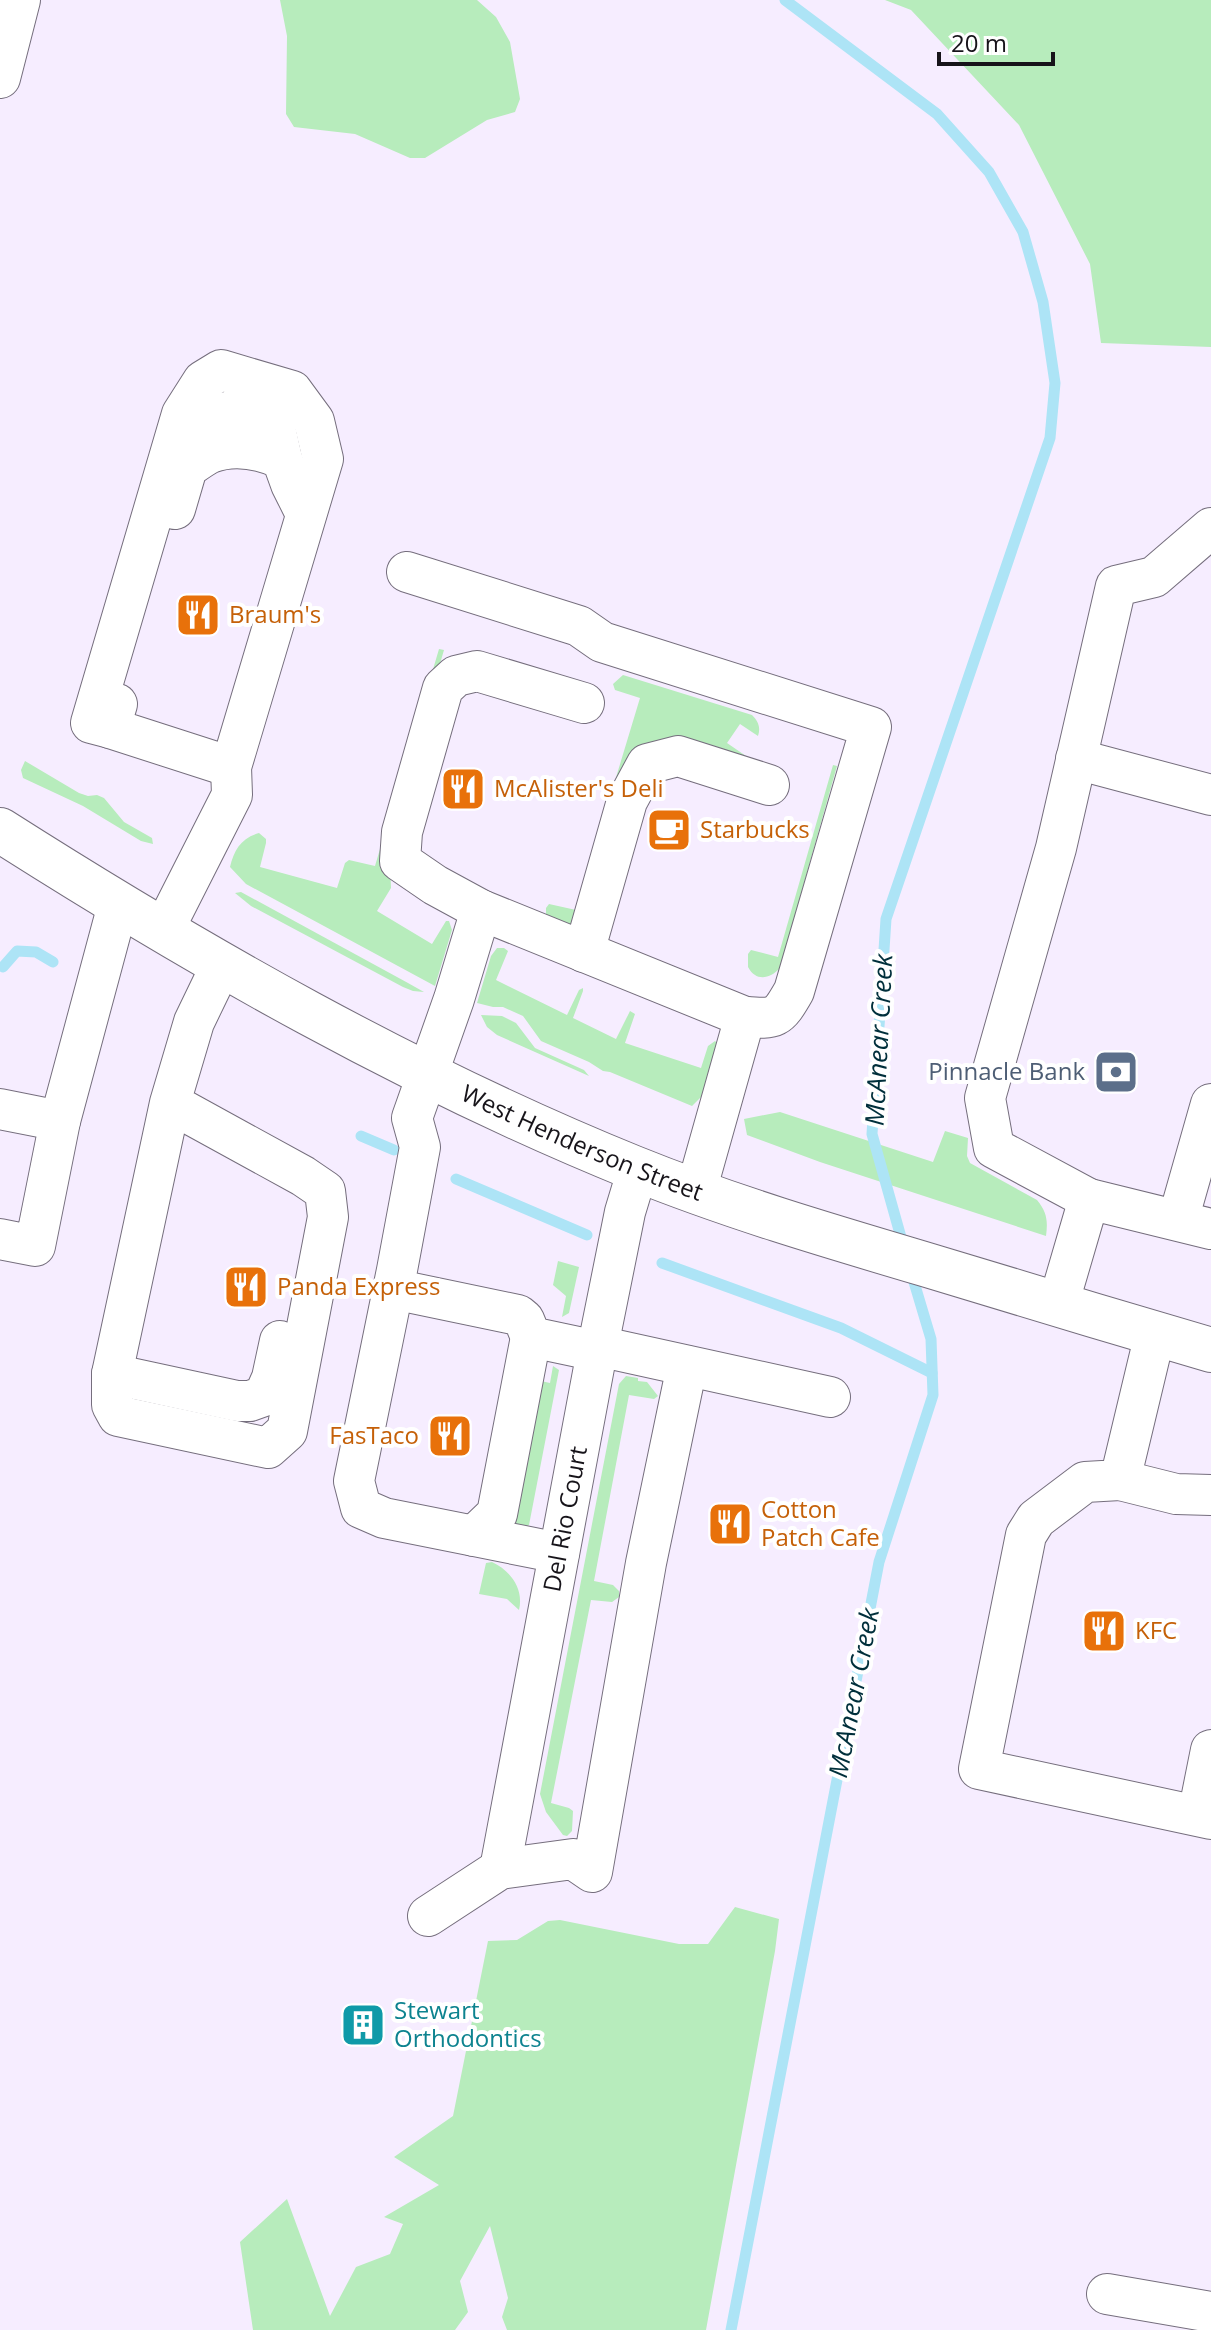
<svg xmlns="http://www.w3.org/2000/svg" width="1211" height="2330" font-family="'Open Sans',sans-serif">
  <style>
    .green { fill: #b7ecbc }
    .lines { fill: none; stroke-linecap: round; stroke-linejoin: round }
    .stream { stroke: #ade4f6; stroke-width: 11 }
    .minor-casing { stroke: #756e7d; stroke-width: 42 }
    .major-casing { stroke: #756e7d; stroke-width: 46 }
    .minor { stroke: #fff; stroke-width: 40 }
    .major { stroke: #fff; stroke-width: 44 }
    .labels { text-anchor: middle; stroke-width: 8; stroke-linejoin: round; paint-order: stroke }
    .food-label { font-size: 24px; fill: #c56008; stroke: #fff; text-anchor: start }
    .service-label { font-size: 24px; fill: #4e5e75; stroke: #fff; text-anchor: end }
    .street-label { font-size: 24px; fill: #17141a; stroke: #fff }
    .culture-label { font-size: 24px; fill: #0d838f; stroke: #fff; text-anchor: start }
    .water-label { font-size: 26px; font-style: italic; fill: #002f3b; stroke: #fff }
  </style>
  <rect width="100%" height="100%" fill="#f6edff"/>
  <!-- green -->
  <g class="green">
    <path d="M 280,0 L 477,0 L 496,17 L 510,42 L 520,99 L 515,112 L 487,120 L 425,158 L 410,158 L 355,134 L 294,127 L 286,114 L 287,36 Z"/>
    <path d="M 885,0 L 1211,0 L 1211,347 L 1101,343 L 1090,264 L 1019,125 L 911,10 Z"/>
    <path d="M 439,649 L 444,650 L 389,838 L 391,888 L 377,911 L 432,944 L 446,921 L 449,921 L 452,930 L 435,986 L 246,884 L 230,867 C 234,850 241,838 259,833 L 266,839 L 266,843 L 260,867 L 337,888 L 345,863 L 349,860 L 375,866 Z"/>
    <path d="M 623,675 L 752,715 C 758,721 761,727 758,736 L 740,724 L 727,743 L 746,756 L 738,759 L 668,744 L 578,931 L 546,919 L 546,908 L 549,904 L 576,910 L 640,698 L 615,690 L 613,684 Z"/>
    <path d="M 25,761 L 79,793 L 88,796 L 97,795 L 104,798 L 124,822 L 152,838 L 153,844 L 141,841 L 83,806 L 23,778 L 21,770 Z"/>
    <path d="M 833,765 L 837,766 L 780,968 C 770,979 756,982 748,967 L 748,954 L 751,950 L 778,957 Z"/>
    <path d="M 241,892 L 408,983 L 424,992 L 413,991 L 403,987 L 251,906 L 235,893 Z"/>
    <path d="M 497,948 L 504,948 L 508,951 L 496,980 L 567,1015 L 579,990 L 583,988 L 583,991 L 573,1018 L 616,1039 L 630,1011 L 635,1014 L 625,1043 L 701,1068 L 708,1046 L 715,1041 L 717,1043 L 703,1095 L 692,1106 L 610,1072 L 603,1071 L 589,1062 L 541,1041 L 523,1016 L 503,1007 L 493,1007 L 477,1003 L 491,956 Z"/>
    <path d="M 481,1015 L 502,1016 L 516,1023 L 535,1048 L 584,1070 L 589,1076 L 497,1035 L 487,1027 Z"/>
    <path d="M 780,1112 L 933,1162 L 945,1131 L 968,1138 L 967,1156 L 970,1163 L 1037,1200 C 1047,1212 1048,1221 1046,1236 L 820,1162 L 747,1135 L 744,1119 Z"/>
    <path d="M 558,1261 L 579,1267 L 569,1313 L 562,1317 L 566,1296 L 553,1285 Z"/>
    <path d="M 553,1366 L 559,1370 L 529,1525 L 521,1529 L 515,1526 L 514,1522 L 541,1381 L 550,1383 Z"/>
    <path d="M 626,1376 L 638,1378 L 638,1381 L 647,1382 L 658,1396 L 654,1399 L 629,1395 L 594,1581 L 613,1585 L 619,1591 L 619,1597 L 612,1602 L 591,1600 L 551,1803 L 569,1808 L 573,1811 L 572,1831 L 567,1836 L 563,1835 L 546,1812 L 540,1794 L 619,1384 Z"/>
    <path d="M 492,1562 C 511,1571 524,1589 519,1610 L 507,1599 L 479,1594 L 486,1563 Z"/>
    <path d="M 735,1907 L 779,1919 L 775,1951 L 706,2330 L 507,2330 L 502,2317 L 508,2298 L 490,2226 L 460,2281 L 468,2312 L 455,2330 L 253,2330 L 240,2242 L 287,2199 L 330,2316 L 356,2267 L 390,2254 L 403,2224 L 384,2217 L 439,2185 L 394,2157 L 453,2116 L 488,1941 L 517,1940 L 548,1921 L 560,1920 L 679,1944 L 708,1944 Z"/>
  </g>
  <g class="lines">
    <!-- stream -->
    <g class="stream">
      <path d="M 785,0 L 937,114 L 989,172 L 1023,232 L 1043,302 L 1055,383 L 1050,438 L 886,919 L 872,1134 L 904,1248"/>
      <path d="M 3,967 L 17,951 L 36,952 L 53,962"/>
      <path d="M 361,1136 L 394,1150"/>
      <path d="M 456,1179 L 587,1235"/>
      <path d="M 662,1263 L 841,1328 L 932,1373"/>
      <path d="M 731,2330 L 879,1562 L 933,1395 L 931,1339 L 911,1272"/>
    </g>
    <!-- minor casing -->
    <g class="minor-casing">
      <g id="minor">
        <path d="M 0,78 L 20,0"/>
        <path d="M 188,464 C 205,417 214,403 266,415 L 276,432 L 282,459"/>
        <path d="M 175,509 L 187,468 C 194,463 202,457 210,453 C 234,444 260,449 282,459 L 291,484 L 306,514"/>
        <path d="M 407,572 L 579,626 L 602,642 L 871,727 L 794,991 C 778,1019 776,1019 745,1017 L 696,1191"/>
        <path d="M 584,703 L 477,671 L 456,676 L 443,688 L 402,832 L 400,861 L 435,885 L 481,910 L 745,1017"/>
        <path d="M 117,704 L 110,728 L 231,767"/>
        <path d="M 110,728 L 91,723 L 182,414 L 203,381 L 221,370 L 292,391 L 314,421 L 323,459 L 231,767 L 232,795 L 163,931"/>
        <path d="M 1076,759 L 1211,795"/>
        <path d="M 481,910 L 454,999 L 412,1118 L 420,1147 L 397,1270 L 354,1481 L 361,1508 L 384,1518 L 559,1553"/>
        <path d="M 584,952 L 627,801 L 647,764 L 678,756 L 769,785"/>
        <path d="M 170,1103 L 303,1176 L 325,1191 L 328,1217 L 287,1431 L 268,1448 L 118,1416 L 112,1405 L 112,1374 L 170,1103 L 194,1022 L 222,964"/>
        <path d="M 0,1109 L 60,1121"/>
        <path d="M 1089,1199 L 994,1148 L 985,1098 L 1056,848 L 1116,586 L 1154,577 L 1211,528"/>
        <path d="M 1178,1220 L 1211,1104"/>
        <path d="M 0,1239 L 35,1246 L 60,1121 L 118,905"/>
        <path d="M 393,1289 L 518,1315 L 524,1320 L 531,1337 L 597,1351"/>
        <path d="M 1058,1305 L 1089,1199 L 1211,1229"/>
        <path d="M 1155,1334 L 1120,1480 L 1085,1482 L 1036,1519 L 1026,1535 L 979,1769 L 1211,1819"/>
        <path d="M 598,1346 L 830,1397"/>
        <path d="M 112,1374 L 237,1401 L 250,1401 L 264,1396 L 272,1378 L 280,1341"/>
        <path d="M 1120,1480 L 1176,1494 L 1211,1495"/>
        <path d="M 474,1536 L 497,1514 L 531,1337"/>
        <path d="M 1198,1815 L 1211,1750"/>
        <path id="s1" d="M 500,1869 L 598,1346 L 625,1212 L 638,1169"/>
        <path d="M 428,1916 L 500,1869 L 573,1859 L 592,1872 L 646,1563 L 687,1366"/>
        <path d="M 1107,2294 L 1211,2312"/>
      </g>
    </g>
    <!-- major casing -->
    <g class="major-casing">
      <g id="major">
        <path id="s2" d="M 0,830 C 201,958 412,1078 634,1168 C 728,1206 826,1235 924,1264 C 1020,1293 1115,1322 1211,1350"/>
      </g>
    </g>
    <!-- minor -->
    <use href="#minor" class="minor"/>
    <!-- major -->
    <use href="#major" class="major"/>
  </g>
  <!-- icons -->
  <defs>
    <g id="restaurant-square" transform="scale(2.3)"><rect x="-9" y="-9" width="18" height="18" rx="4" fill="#e8710a" stroke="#fff"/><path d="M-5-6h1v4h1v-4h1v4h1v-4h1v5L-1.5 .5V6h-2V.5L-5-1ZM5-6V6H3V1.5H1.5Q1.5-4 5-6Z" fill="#fff"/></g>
    <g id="cafe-square" transform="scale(2.3)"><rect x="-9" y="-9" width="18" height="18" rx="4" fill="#e8710a" stroke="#fff"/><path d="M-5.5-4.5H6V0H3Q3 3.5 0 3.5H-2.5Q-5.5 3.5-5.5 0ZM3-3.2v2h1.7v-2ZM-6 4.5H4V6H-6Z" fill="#fff"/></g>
    <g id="bank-square" transform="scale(2.3)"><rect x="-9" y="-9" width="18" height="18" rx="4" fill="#5c6f8a" stroke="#fff"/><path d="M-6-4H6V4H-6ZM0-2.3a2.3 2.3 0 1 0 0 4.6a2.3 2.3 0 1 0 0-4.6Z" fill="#fff"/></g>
    <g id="building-square" transform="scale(2.3)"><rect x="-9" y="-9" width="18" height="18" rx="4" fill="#0f9aa8" stroke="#fff"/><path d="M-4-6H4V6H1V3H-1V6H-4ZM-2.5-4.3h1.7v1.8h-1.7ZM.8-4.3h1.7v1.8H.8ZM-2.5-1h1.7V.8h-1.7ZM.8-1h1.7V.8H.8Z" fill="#fff"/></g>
  </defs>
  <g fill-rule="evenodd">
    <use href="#restaurant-square" x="198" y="615"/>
    <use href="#restaurant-square" x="463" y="789"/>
    <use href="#cafe-square" x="669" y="830"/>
    <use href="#bank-square" x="1116" y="1072"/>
    <use href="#restaurant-square" x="246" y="1287"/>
    <use href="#restaurant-square" x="450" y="1436"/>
    <use href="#restaurant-square" x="730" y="1524"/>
    <use href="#restaurant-square" x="1104" y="1631"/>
    <use href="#building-square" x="363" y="2025"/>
  </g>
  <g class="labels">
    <!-- food labels -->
    <g class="food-label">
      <text x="229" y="623">Braum's</text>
      <text x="494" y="797">McAlister's Deli</text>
      <text x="700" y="838">Starbucks</text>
      <text x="277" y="1295">Panda Express</text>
      <text x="419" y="1444" text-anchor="end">FasTaco</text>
      <text x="761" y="1518">Cotton<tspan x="761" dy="28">Patch Cafe</tspan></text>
      <text x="1135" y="1639">KFC</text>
    </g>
    <!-- service labels -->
    <g class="service-label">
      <text x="1085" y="1080">Pinnacle Bank</text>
    </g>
    <!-- street labels -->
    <g class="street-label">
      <text dy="8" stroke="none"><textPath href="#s2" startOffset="662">West Henderson Street</textPath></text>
      <text dy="8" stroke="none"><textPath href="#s1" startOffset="356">Del Rio Court</textPath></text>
    </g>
    <!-- culture labels -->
    <g class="culture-label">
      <text x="394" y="2019">Stewart<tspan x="394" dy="28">Orthodontics</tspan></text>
    </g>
    <!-- water labels -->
    <g class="water-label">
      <text transform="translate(879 1040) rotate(-87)" y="9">McAnear Creek</text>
      <text transform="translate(854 1693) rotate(-79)" y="9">McAnear Creek</text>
    </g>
  </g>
  <!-- scale -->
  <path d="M939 52v12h114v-12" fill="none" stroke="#17141a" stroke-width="4"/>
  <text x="951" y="52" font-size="24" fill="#17141a" stroke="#ffffff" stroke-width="6" paint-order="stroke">20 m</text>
</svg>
